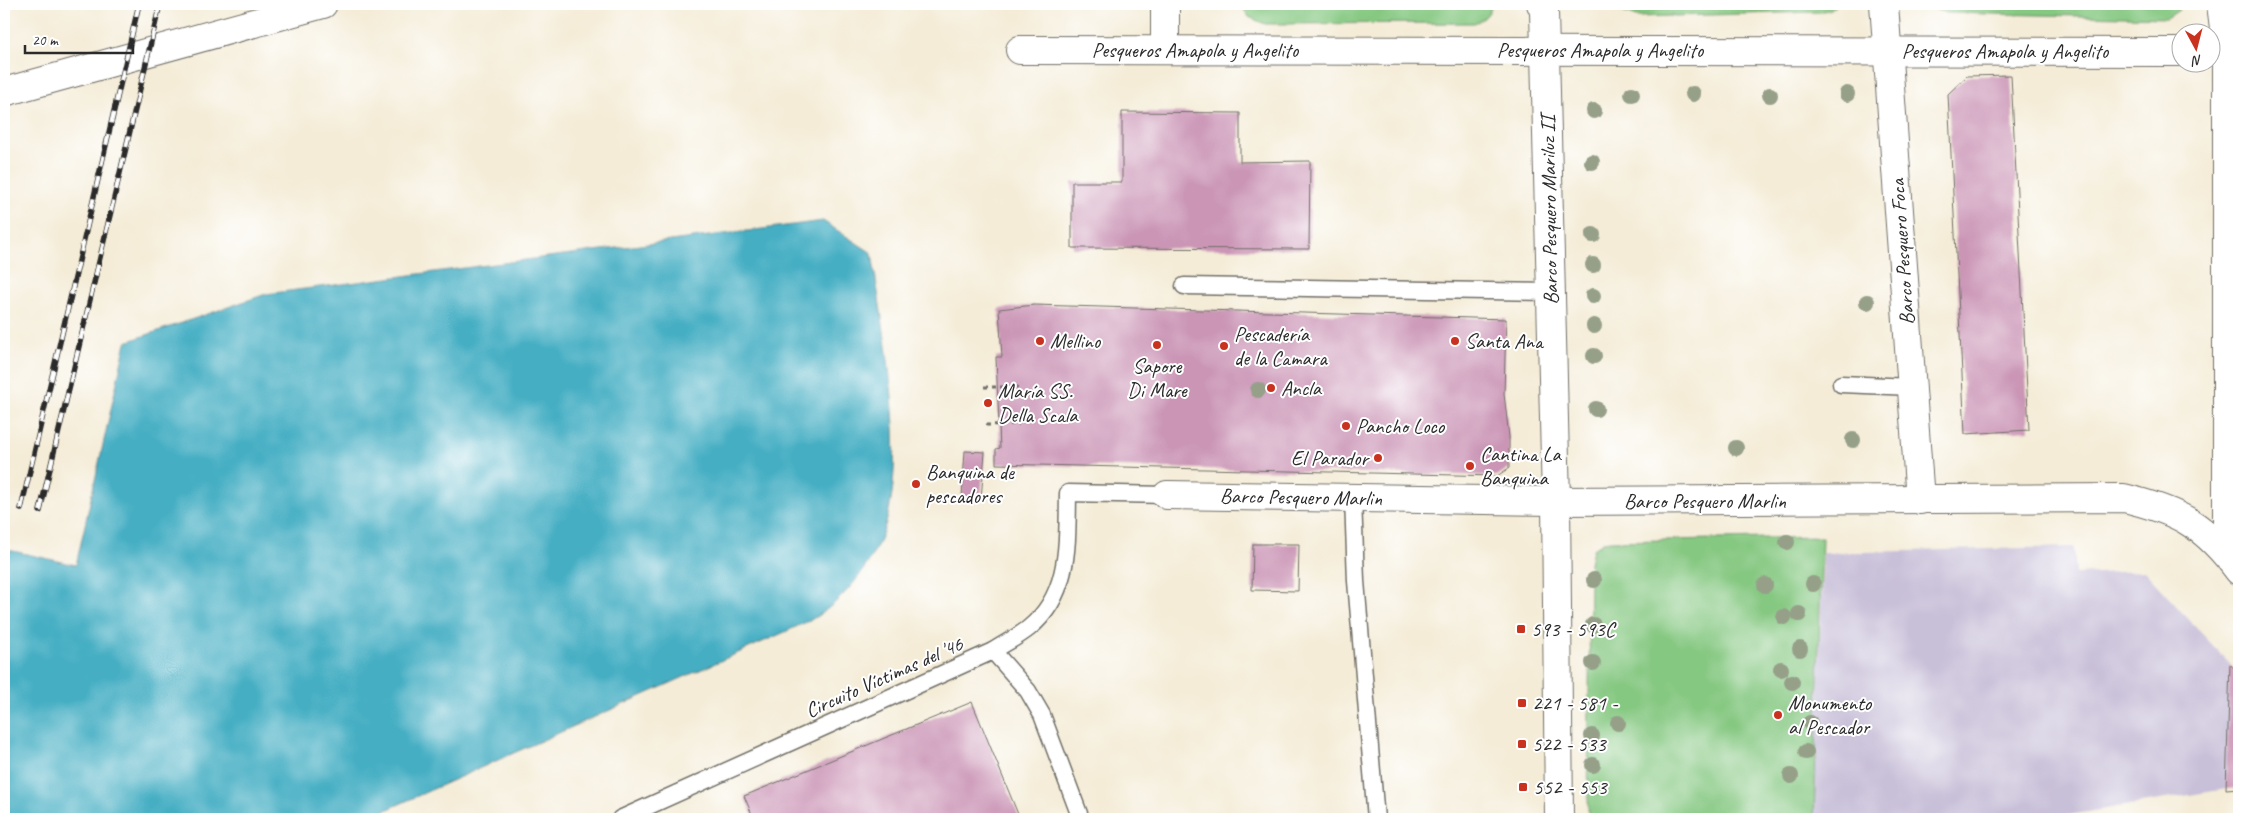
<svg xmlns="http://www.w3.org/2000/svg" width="2243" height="823" font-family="Caveat,sans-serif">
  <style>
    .industrial { fill: #c8bfd8 }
    .green { fill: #85c881; stroke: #587a56 }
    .water { fill: #44aec3; stroke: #386c77 }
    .building { fill: #cb95b6 }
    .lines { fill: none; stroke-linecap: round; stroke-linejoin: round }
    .lane-casing { stroke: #716f67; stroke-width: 19 }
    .street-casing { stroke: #716f67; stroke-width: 30 }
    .path { stroke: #716f67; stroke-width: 3; stroke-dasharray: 4 4; stroke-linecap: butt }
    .lane { stroke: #fff; stroke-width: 16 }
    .street { stroke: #fff; stroke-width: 28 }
    .rail-casing { stroke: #2b2b2b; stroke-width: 5.5 }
    .rail { stroke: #fff; stroke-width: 4; stroke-dasharray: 11; stroke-linecap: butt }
    .tree { fill: #96a089 }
    .poi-dot { fill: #c8321e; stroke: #fff; stroke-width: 2 }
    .labels { text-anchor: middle; stroke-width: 4; stroke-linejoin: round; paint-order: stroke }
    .street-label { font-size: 21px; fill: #2b2b2b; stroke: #fff }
    .poi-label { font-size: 21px; fill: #2b2b2b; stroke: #fff; text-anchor: start }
  </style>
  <rect width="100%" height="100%" fill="#fff"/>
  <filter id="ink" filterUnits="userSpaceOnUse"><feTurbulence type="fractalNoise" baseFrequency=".02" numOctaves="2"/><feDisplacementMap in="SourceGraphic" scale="10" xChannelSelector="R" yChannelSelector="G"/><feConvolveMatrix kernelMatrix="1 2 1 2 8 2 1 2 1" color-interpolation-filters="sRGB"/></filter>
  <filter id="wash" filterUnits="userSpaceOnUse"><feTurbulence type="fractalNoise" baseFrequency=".0096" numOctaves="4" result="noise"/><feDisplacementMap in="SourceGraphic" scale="20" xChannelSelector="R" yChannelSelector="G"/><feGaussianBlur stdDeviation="1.12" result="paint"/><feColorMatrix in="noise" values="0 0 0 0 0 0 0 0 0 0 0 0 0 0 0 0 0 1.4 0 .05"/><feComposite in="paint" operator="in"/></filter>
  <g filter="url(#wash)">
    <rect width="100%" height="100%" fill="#f4ecd7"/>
    <!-- industrial -->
    <path class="industrial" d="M 2074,547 L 2076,574 L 2144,571 L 2230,664 L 2226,789 L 2045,819 L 1814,819 L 1823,553 Z"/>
    <!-- green -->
    <g class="green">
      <path d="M 1240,4 L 1493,4 C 1489,14 1484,20 1474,23 L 1265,24 L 1249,17 Z"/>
      <path d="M 1612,4 L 1838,4 L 1831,9 L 1819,12 L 1636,17 L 1620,11 Z"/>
      <path d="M 1930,4 L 2183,4 L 2179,10 L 2167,18 L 1947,13 L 1936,10 Z"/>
      <path d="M 1822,537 L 1814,819 L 1588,819 L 1590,563 L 1593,549 L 1603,542 L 1611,541 Z"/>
    </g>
    <!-- water -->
    <path class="water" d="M 823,221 L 872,253 C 883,330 910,459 883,532 C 872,562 849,594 822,613 C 811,621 797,626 785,632 L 366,819 L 4,819 L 4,549 L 76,565 L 126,342 L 266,294 Z"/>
    <g id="blocks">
      <!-- building -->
      <g class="building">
        <path d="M 2011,75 L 2029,430 L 1965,434 L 1948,94 L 1967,76 Z"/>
        <path d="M 1122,112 L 1240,113 L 1240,162 L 1310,161 L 1309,249 L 1072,248 L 1072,182 L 1122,182 Z"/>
        <path d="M 1034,305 L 1506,319 L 1504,394 L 1509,437 L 1509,468 L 1497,476 L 996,464 L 996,449 L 1000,448 L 996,357 L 1002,357 L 999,309 Z"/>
        <path d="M 965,451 L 985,452 L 981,499 L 962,497 Z"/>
        <path d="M 1253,544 L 1299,544 L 1298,591 L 1252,590 Z"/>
        <path d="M 2230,664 L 2239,674 L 2239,788 L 2226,789 Z"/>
        <path d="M 972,702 L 1020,819 L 754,819 L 744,796 Z"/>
      </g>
    </g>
  </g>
  <g filter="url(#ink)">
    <use href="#blocks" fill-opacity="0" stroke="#716f67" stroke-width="1"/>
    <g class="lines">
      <!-- lane casing -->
      <g class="lane-casing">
        <g id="lane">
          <path d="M 1184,286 L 1551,292"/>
          <path d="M 1841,384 L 1912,387"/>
          <path d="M 1353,498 L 1356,581 L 1376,819"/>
          <path d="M 993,651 L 1028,691 L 1042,715 L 1081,819"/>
          <path d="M 620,819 L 993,651 C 1005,643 1018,637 1029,628 C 1071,594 1067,542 1068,493 L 1167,495"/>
        </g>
      </g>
      <!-- street casing -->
      <g class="street-casing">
        <g id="street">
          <path d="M 1165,4 L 1165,50"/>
          <path d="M 1541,4 L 1544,11 L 1556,501 L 1559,819"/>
          <path d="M 1884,4 L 1920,500"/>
          <path d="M 2221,4 L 2227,52 L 2227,555"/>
          <path d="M 1020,50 L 2180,52"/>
          <path d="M 4,92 L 323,4"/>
          <path d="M 1167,495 L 1556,501 L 2124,498 C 2179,511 2205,525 2239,571"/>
        </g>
      </g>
      <!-- path -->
      <g class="path">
        <path d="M 984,387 L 1018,387"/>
        <path d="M 986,425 L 1019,424"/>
      </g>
      <!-- lane -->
      <use href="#lane" class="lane"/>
      <!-- street -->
      <use href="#street" class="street"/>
      <!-- rail casing -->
      <g class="rail-casing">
        <g id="rail">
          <path d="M 21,509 L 139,4"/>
          <path d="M 40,511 L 160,4"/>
        </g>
      </g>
      <!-- rail -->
      <use href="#rail" class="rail"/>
    </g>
    <!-- trees -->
    <g class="tree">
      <circle cx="1632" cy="94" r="8"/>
      <circle cx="1693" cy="94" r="8"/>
      <circle cx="1847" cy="94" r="8"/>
      <circle cx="1770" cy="95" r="8"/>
      <circle cx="1594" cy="111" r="8"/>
      <circle cx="1592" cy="162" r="8"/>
      <circle cx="1593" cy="235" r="8"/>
      <circle cx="1593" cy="265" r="8"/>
      <circle cx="1593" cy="296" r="8"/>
      <circle cx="1867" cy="302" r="8"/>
      <circle cx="1594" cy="326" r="8"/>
      <circle cx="1594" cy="356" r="8"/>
      <circle cx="1258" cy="390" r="8"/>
      <circle cx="1596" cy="409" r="8"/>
      <circle cx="1853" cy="440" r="8"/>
      <circle cx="1736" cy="448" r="8"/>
      <circle cx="1787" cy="542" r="8"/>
      <circle cx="1594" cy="580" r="8"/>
      <circle cx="1813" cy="584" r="8"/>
      <circle cx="1765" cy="585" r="8"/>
      <circle cx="1799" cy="614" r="8"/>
      <circle cx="1784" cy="617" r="8"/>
      <circle cx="1593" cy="625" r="8"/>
      <circle cx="1800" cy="649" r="8"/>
      <circle cx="1593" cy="663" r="8"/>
      <circle cx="1781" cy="669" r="8"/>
      <circle cx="1792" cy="682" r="8"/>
      <circle cx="1618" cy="723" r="8"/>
      <circle cx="1810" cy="723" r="8"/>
      <circle cx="1592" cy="736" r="8"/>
      <circle cx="1806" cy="752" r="8"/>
      <circle cx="1593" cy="765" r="8"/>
      <circle cx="1791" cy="776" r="8"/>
    </g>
  </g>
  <!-- markers -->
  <g class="poi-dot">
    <circle cx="1040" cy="341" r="5"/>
    <circle cx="1455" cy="341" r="5"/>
    <circle cx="1157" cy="345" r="5"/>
    <circle cx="1224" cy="346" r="5"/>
    <circle cx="1271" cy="388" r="5"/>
    <circle cx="988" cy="403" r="5"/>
    <circle cx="1346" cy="426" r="5"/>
    <circle cx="1378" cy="458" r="5"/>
    <circle cx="1470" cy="466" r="5"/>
    <circle cx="916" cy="484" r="5"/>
    <rect x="1516" y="624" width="10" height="10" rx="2.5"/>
    <rect x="1517" y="698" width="10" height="10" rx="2.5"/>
    <circle cx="1778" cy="715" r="5"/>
    <rect x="1517" y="739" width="10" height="10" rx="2.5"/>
    <rect x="1518" y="782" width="10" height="10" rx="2.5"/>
  </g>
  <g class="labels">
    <!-- street labels -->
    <g class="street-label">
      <text x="1195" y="57">Pesqueros Amapola y Angelito</text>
      <text x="1600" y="57">Pesqueros Amapola y Angelito</text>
      <text x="2005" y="58">Pesqueros Amapola y Angelito</text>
      <text transform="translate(1549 210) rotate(-91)" y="7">Barco Pesquero Mariluz II</text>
      <text transform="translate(1902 252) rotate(-94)" y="7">Barco Pesquero Foca</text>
      <text transform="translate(1301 497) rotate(1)" y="7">Barco Pesquero Marlin</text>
      <text x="1705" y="508">Barco Pesquero Marlin</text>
      <text transform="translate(884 677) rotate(-24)" y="7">Circuito Víctimas del '46</text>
    </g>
    <!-- poi labels -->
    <g class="poi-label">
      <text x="1234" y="341">Pescadería<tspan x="1234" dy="24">de la Camara</tspan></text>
      <text x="1050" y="348">Mellino</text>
      <text x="1465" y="348">Santa Ana</text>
      <text x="1157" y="373" text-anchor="middle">Sapore<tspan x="1157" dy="24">Di Mare</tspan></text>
      <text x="1281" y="395">Ancla</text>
      <text x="998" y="398">María SS.<tspan x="998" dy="24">Della Scala</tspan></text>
      <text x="1356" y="433">Pancho Loco</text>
      <text x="1480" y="461">Cantina La<tspan x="1480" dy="24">Banquina</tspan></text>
      <text x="1368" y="465" text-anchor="end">El Parador</text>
      <text x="926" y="479">Banquina de<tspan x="926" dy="24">pescadores</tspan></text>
      <text x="1531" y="636">593 - 593C</text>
      <text x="1532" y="710">221 - 581 -</text>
      <text x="1788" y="710">Monumento<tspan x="1788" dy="24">al Pescador</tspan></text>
      <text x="1532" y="751">522 - 533</text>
      <text x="1533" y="794">552 - 553</text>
    </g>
  </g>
  <!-- margin -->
  <rect width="2243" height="823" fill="none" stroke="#fff" stroke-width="20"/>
  <!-- north arrow -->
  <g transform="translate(2196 48) rotate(173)"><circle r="24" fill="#ffffff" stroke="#aaaaaa"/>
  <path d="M0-4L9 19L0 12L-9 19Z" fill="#c8321e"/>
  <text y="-8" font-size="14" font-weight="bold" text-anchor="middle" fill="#2b2b2b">N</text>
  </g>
  <!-- scale -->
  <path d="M25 45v8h108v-8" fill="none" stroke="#2b2b2b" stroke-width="2.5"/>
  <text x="32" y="45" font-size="15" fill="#2b2b2b" stroke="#ffffff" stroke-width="4" paint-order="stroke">20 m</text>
</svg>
